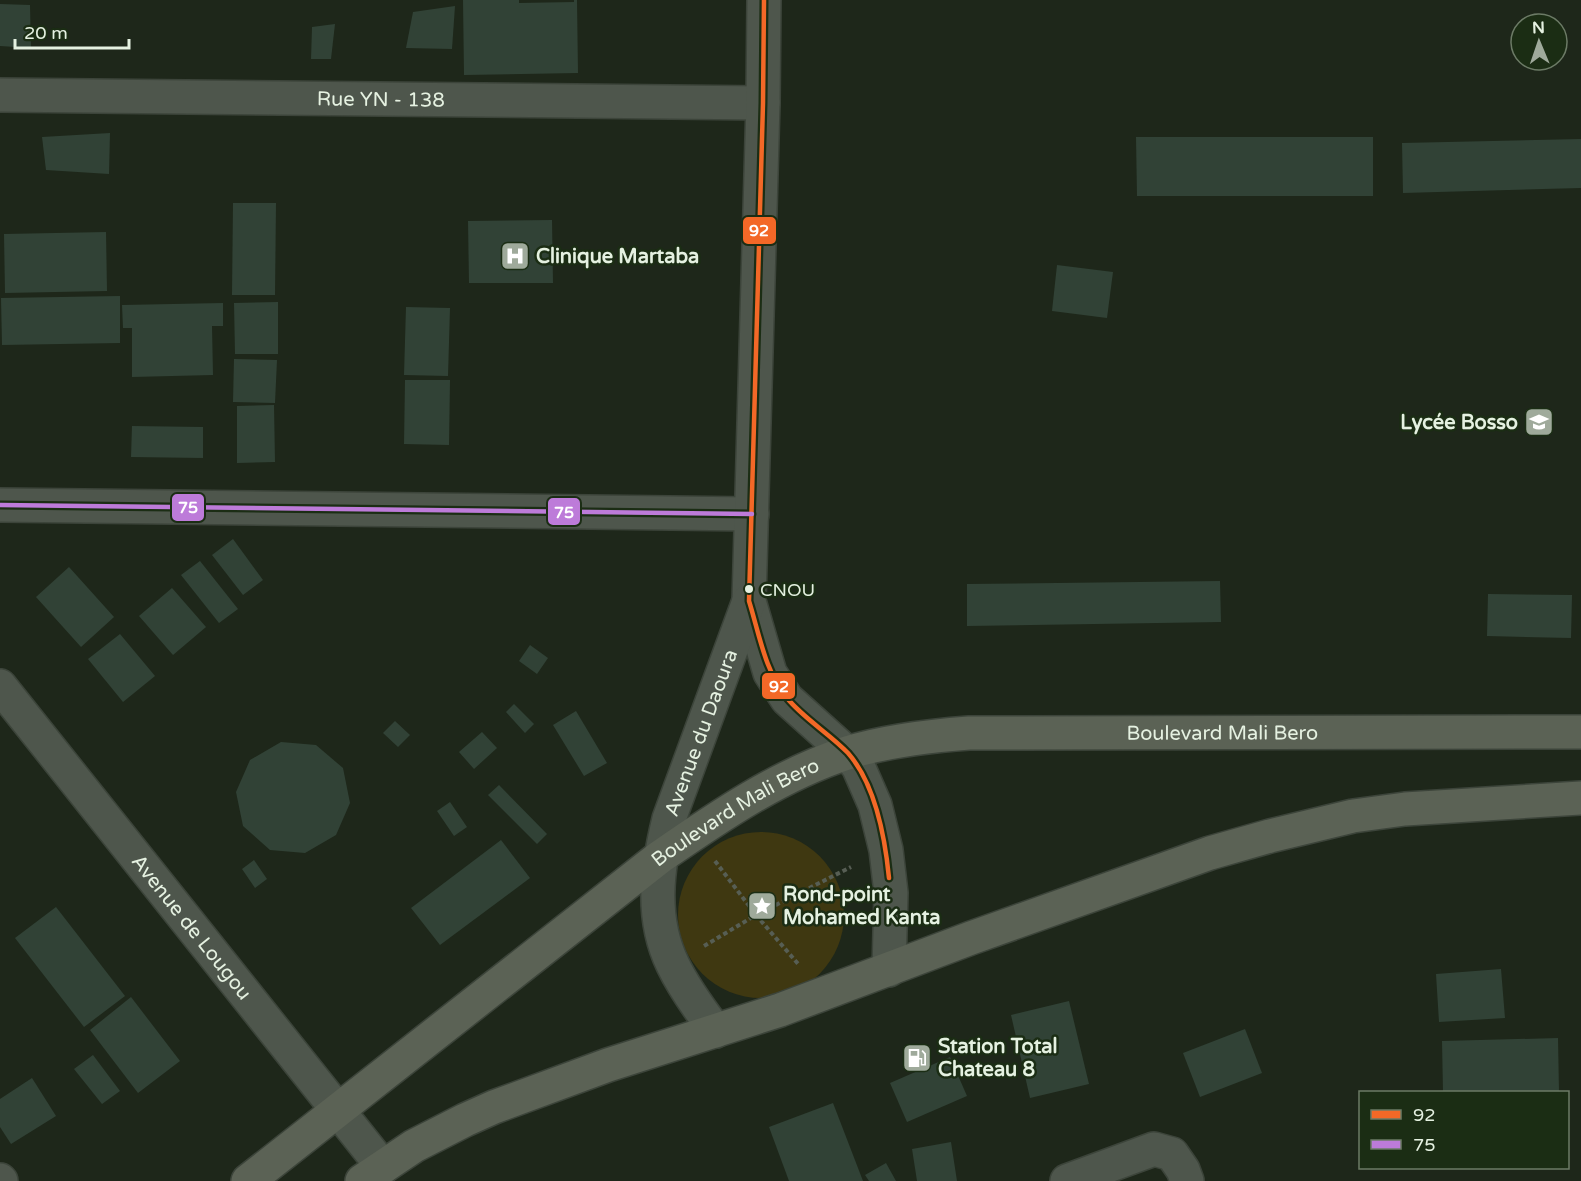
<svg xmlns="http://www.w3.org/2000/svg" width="1581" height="1181" font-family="'Varela Round',sans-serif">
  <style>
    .green { fill: #3f3811 }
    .building { fill: #314236 }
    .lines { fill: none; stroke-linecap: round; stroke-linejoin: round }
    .minor-casing { stroke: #3c443a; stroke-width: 36 }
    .tertiary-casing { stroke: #3c443a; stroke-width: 36 }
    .primary-casing { stroke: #3c443a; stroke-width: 36 }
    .path { stroke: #575e54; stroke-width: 4; stroke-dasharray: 4.5 3; stroke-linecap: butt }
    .minor { stroke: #4e564c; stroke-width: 33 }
    .tertiary { stroke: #4e564c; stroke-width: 33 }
    .primary { stroke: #5b6255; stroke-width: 33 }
    .bus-1-casing { stroke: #1b2d14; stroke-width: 9 }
    .bus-2-casing { stroke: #1b2d14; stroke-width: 9 }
    .bus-1 { stroke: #f36827; stroke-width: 4.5 }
    .bus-2 { stroke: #bd7bd9; stroke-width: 4.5 }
    .bus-dot { fill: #e5f1e1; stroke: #1b2d14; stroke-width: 2 }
    .labels { text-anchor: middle; stroke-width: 5; stroke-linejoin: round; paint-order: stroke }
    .bus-label { font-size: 18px; fill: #e5f1e1; stroke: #1b2d14; text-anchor: start }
    .street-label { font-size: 20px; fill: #e5f1e1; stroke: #1b2d14 }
    .poi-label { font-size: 20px; font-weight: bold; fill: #e5f1e1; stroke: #1b2d14; text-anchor: start }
    .line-badge { stroke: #1b2d14; stroke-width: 2 }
    .badge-label { font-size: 16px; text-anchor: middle; font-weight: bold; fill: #fff }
  </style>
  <rect width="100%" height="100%" fill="#1e271a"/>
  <!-- green -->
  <circle class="green" cx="761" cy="915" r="83"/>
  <!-- building -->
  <g class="building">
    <path d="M 463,0 L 519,0 L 519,3 L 574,2 L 574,0 L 577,0 L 578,73 L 464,75 Z"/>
    <path d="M 0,4 L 30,5 L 31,48 L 0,46 Z"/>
    <path d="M 455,6 L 452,49 L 406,48 L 413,12 Z"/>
    <path d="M 335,24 L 331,59 L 311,59 L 312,27 Z"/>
    <path d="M 110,133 L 109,174 L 46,170 L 42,137 Z"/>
    <path d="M 1136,137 L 1373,137 L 1373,196 L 1137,196 Z"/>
    <path d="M 1581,139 L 1581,188 L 1403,193 L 1402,143 Z"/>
    <path d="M 233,203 L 276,203 L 275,295 L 232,295 Z"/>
    <path d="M 552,220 L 553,283 L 469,283 L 468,221 Z"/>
    <path d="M 106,232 L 107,291 L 5,293 L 4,234 Z"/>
    <path d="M 1057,265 L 1113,272 L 1107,318 L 1052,311 Z"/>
    <path d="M 120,296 L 120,343 L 2,345 L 1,298 Z"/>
    <path d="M 278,302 L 278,354 L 235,354 L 234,303 Z"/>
    <path d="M 223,303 L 223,326 L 212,326 L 213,375 L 132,377 L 132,328 L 123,328 L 122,305 Z"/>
    <path d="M 406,307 L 450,308 L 448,376 L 404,375 Z"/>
    <path d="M 234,359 L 277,360 L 275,403 L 233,402 Z"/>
    <path d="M 405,380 L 450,380 L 449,445 L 404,444 Z"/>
    <path d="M 274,405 L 275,462 L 237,463 L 237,406 Z"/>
    <path d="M 132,426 L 203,427 L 203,458 L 131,457 Z"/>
    <path d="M 233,539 L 263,580 L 243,595 L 212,555 Z"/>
    <path d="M 200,561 L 238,609 L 219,623 L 181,575 Z"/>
    <path d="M 69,567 L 114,617 L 81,647 L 36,597 Z"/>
    <path d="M 1220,581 L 1221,622 L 967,626 L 967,584 Z"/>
    <path d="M 172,588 L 206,627 L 173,655 L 139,616 Z"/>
    <path d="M 1488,594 L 1572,595 L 1571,638 L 1487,636 Z"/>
    <path d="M 120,634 L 155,676 L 123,702 L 88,659 Z"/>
    <path d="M 530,645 L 548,658 L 537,674 L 519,661 Z"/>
    <path d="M 514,704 L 534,724 L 525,733 L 506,712 Z"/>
    <path d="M 576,711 L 607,763 L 584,776 L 553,725 Z"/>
    <path d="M 395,721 L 410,735 L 398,747 L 383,733 Z"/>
    <path d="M 482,732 L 497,748 L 474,769 L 459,752 Z"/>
    <path d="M 281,742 L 316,745 L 343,768 L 350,803 L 336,835 L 305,853 L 270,850 L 243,826 L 236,792 L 250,760 Z"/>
    <path d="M 499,785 L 547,834 L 537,844 L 488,795 Z"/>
    <path d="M 450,802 L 467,827 L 454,836 L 437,811 Z"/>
    <path d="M 501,840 L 530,878 L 440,945 L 411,908 Z"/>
    <path d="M 254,860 L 267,879 L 255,888 L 242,869 Z"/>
    <path d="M 56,907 L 125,996 L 84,1027 L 15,938 Z"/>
    <path d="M 1501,969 L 1505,1018 L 1439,1022 L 1436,974 Z"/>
    <path d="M 131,997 L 180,1061 L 138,1093 L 90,1030 Z"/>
    <path d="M 1069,1001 L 1089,1084 L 1030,1098 L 1011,1015 Z"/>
    <path d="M 1245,1029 L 1262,1073 L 1200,1097 L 1183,1053 Z"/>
    <path d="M 1558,1038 L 1559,1092 L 1443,1092 L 1442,1041 Z"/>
    <path d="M 93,1055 L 120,1091 L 102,1104 L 74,1069 Z"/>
    <path d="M 950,1057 L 967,1096 L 907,1122 L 890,1083 Z"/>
    <path d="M 32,1078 L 56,1116 L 11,1144 L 0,1127 L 0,1099 Z"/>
    <path d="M 833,1103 L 863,1181 L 789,1181 L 769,1127 Z"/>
    <path d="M 951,1142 L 957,1181 L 917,1181 L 912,1149 Z"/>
    <path d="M 886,1163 L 896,1181 L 869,1181 L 865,1175 Z"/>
  </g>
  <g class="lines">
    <!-- minor casing -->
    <g class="minor-casing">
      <g id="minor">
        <path id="s1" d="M 0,95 L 763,103"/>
        <path d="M 0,505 L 752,514"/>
        <path id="s2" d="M 0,686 L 383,1167"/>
        <path d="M 0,1180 L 1,1181"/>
        <path d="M 1067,1181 L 1154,1149 L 1172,1154 L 1183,1170 L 1187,1181"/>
      </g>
    </g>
    <!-- tertiary casing -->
    <g class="tertiary-casing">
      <g id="tertiary">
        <path d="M 764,0 L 763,103 L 749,601 L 770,673 L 787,699 L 847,753 L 858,766 L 875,805 L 886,850 L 891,893 L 889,970"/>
        <path id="s3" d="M 716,1031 C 700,1010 684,988 673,965 C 650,918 657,868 669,819 L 749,601"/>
      </g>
    </g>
    <!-- primary casing -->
    <g class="primary-casing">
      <g id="primary">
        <path id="s4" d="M 248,1181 L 660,857 C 718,817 779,775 847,753 C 886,741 928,736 969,733 L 1581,732"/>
        <path d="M 362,1181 L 414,1146 L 465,1120 L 494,1107 L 608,1065 L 780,1010 L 971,938 L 1210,853 L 1270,836 L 1353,816 L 1405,809 L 1581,798"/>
      </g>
    </g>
    <!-- path -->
    <g class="path">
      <path d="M 715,861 L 756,915 L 799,965"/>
      <path d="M 704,946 L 756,915 L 851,867"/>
    </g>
    <!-- minor -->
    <use href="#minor" class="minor"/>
    <!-- tertiary -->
    <use href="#tertiary" class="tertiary"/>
    <!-- primary -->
    <use href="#primary" class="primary"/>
    <!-- bus-1 casing -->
    <g class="bus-1-casing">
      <path id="bus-1" d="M 764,0 L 763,103 L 749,601 C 759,633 765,672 787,698 C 803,718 830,734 848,753 C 876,785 885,837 889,878"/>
    </g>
    <!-- bus-2 casing -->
    <g class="bus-2-casing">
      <path id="bus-2" d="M 0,505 L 752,514"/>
    </g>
    <!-- bus-1 -->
    <use href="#bus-1" class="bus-1"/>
    <!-- bus-2 -->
    <use href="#bus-2" class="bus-2"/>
  </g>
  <!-- icons -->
  <defs>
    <g id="hospital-square" transform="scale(1.5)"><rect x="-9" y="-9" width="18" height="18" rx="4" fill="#9faa9b" stroke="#1b2d14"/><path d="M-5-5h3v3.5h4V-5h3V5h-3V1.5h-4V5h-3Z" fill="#fff"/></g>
    <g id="school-square" transform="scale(1.5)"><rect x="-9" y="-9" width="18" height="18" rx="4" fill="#9faa9b" stroke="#1b2d14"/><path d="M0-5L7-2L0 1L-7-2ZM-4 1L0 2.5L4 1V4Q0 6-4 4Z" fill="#fff"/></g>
    <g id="sight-square" transform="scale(1.5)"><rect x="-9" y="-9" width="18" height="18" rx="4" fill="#9faa9b" stroke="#1b2d14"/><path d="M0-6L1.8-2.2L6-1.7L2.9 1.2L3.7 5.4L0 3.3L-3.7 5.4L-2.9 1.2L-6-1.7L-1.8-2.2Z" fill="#fff"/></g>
    <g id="fuel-square" transform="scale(1.5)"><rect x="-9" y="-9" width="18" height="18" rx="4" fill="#9faa9b" stroke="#1b2d14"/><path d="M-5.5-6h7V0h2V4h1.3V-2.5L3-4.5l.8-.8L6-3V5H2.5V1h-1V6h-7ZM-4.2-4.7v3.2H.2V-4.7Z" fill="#fff"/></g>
  </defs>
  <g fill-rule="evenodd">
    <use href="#hospital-square" x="515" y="256"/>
    <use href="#school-square" x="1539" y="422"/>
    <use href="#sight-square" x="762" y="906"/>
    <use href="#fuel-square" x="917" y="1058"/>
  </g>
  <!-- markers -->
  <circle class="bus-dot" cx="749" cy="589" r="5"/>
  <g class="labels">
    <!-- bus labels -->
    <g class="bus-label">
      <text x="760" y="596">CNOU</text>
    </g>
    <!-- street labels -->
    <g class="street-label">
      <text dy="7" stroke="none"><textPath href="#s1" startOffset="381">Rue YN - 138</textPath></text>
      <text dy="7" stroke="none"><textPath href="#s4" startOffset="1116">Boulevard Mali Bero</textPath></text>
      <text dy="7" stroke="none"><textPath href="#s3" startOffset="320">Avenue du Daoura</textPath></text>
      <text dy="7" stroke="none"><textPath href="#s4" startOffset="612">Boulevard Mali Bero</textPath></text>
      <text dy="7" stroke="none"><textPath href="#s2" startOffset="308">Avenue de Lougou</textPath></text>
    </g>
    <!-- poi labels -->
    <g class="poi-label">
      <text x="536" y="263">Clinique Martaba</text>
      <text x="1518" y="429" text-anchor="end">Lycée Bosso</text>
      <text x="783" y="901">Rond-point<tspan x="783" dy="23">Mohamed Kanta</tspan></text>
      <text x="938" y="1053">Station Total<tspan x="938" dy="23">Chateau 8</tspan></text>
    </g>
  </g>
  <g class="line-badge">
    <rect x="742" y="216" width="35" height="29" rx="6" fill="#f36827"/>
    <rect x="171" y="493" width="34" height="29" rx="6" fill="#bd7bd9"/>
    <rect x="547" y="497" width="34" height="29" rx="6" fill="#bd7bd9"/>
    <rect x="761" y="672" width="35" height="28" rx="6" fill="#f36827"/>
  </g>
  <g class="badge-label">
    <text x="759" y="236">92</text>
    <text x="188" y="513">75</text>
    <text x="564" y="518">75</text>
    <text x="779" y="692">92</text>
  </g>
  <!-- legend -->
  <rect x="1359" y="1091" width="210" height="78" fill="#1b2d14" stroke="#6c7b66" stroke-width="1.5"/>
  <rect x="1371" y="1110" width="30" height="9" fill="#f36827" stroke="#6c7b66" stroke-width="1.5"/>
  <text x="1413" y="1121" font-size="18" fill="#e5f1e1">92</text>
  <rect x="1371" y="1140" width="30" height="9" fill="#bd7bd9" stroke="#6c7b66" stroke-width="1.5"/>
  <text x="1413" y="1151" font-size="18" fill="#e5f1e1">75</text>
  <!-- north arrow -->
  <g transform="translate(1539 42) rotate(358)"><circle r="28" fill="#1b2d14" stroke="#6c7b66" stroke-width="1.5"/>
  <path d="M0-4.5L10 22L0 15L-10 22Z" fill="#9faa9b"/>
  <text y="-9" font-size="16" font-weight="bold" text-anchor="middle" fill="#e5f1e1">N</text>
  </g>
  <!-- scale -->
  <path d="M15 39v9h114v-9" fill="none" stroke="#e5f1e1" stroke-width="3"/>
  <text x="24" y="39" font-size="18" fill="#e5f1e1" stroke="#1b2d14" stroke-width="4.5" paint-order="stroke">20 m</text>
</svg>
